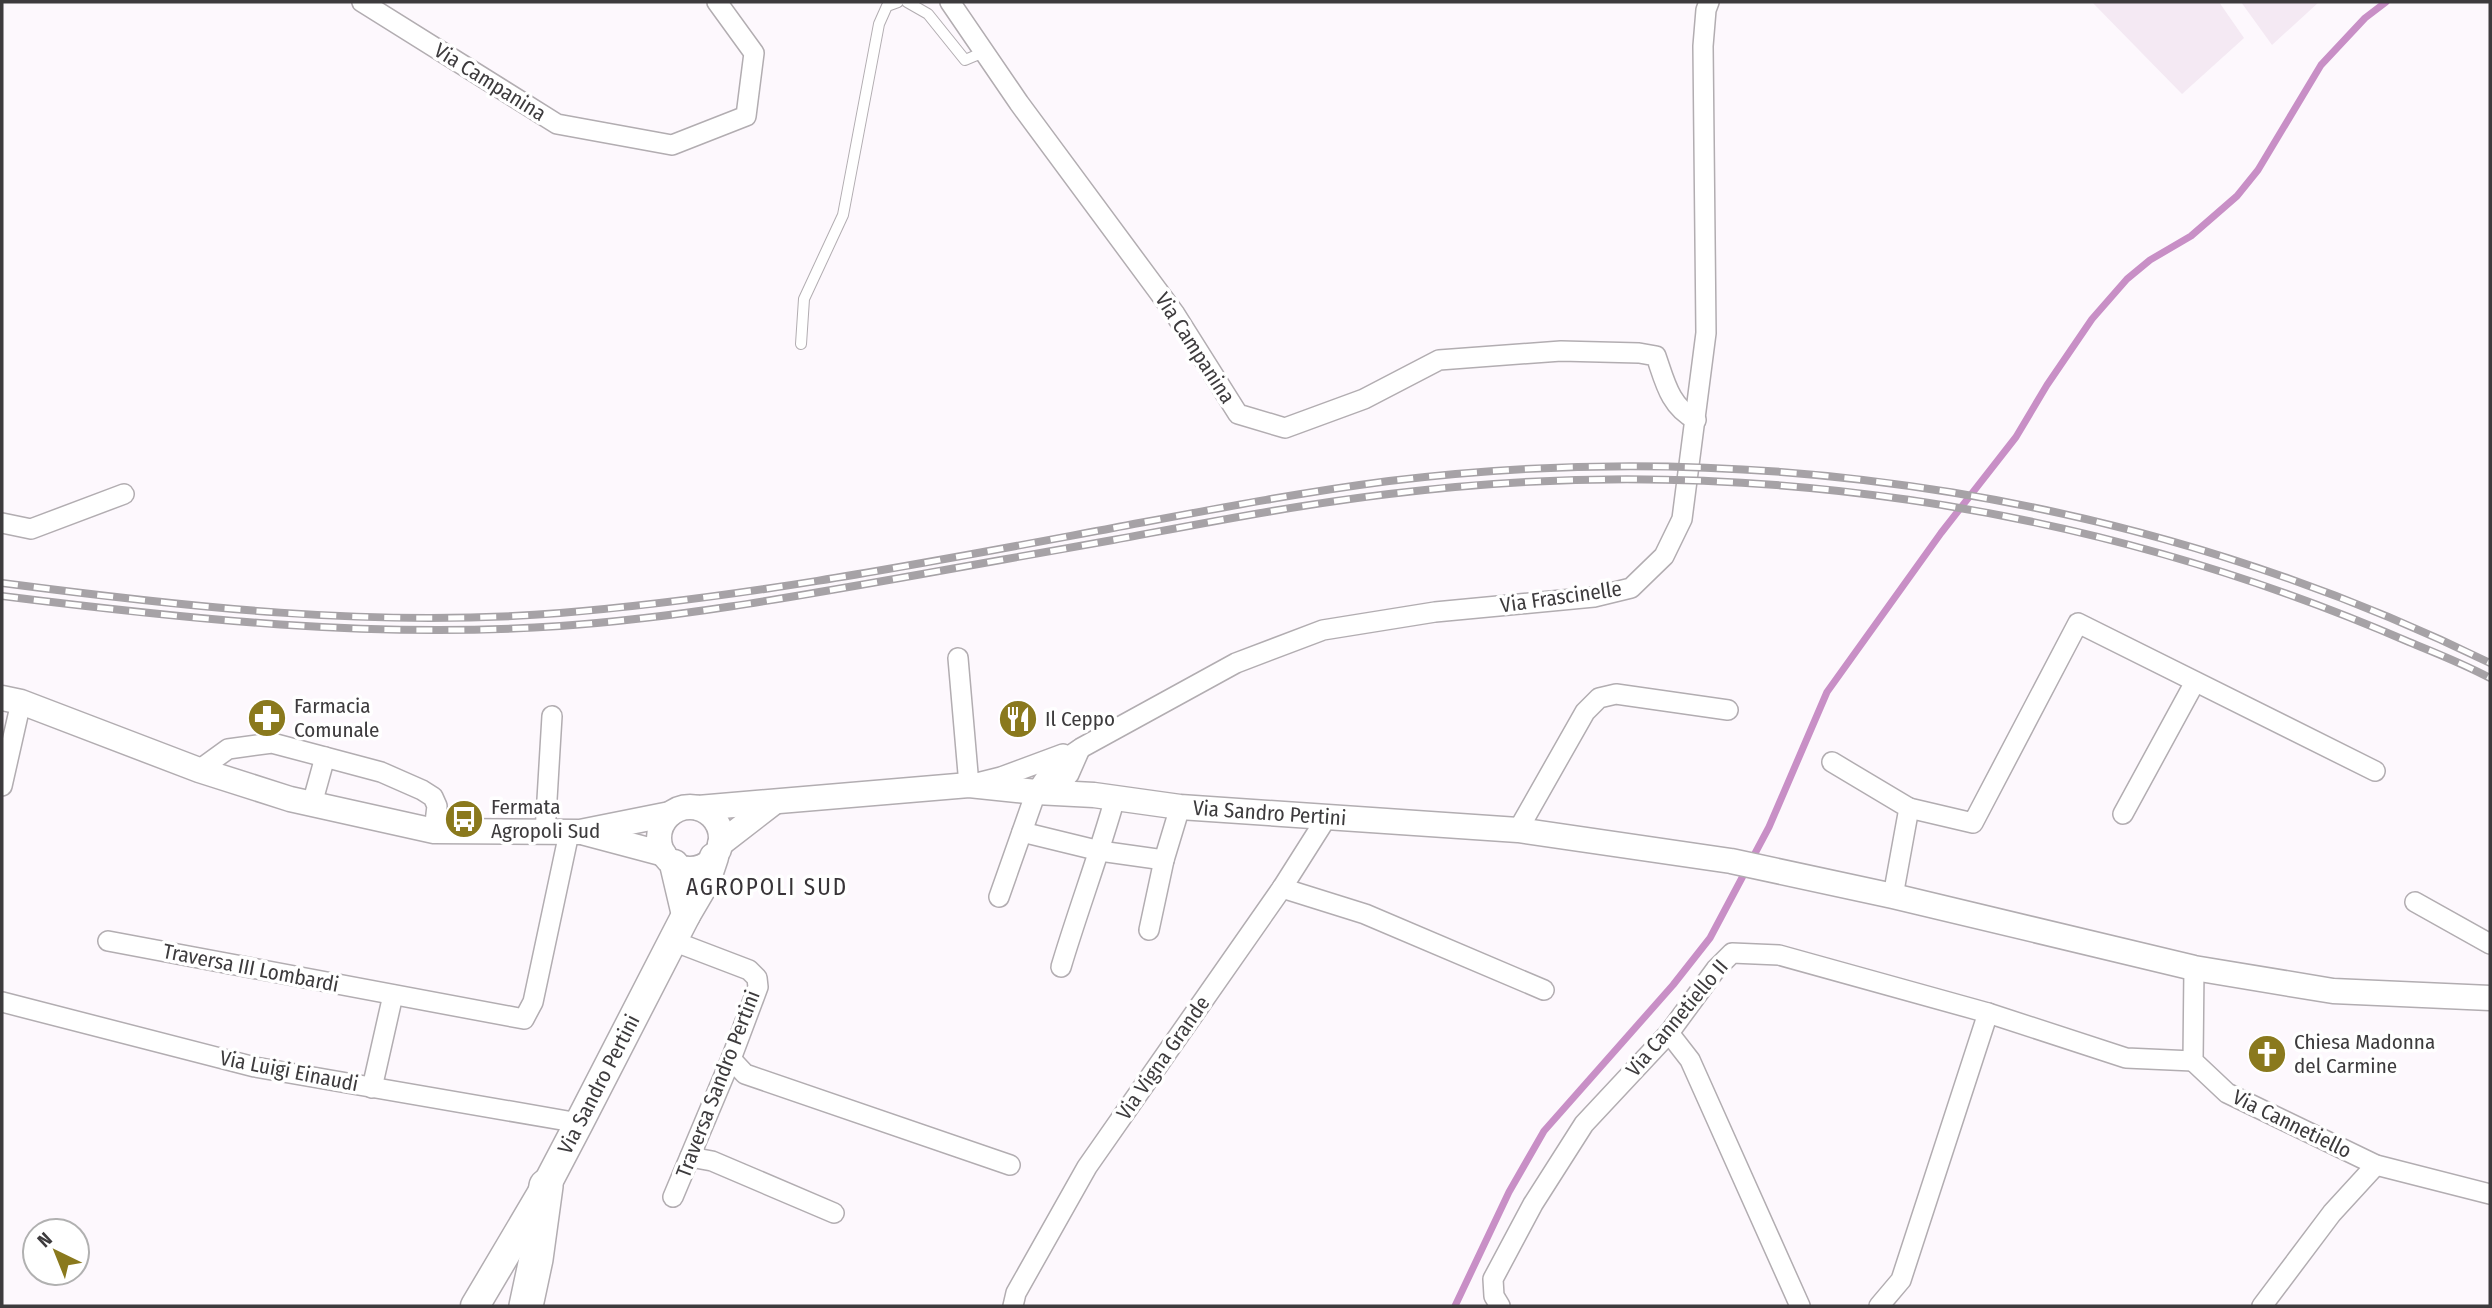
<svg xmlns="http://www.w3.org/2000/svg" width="2492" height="1308" font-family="'Fira Sans Condensed',sans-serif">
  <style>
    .built { fill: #f4e9f3 }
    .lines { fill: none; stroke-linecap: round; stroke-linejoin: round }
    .stream { stroke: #c88fc6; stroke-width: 7 }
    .service-casing { stroke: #b2adb1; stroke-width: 12 }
    .minor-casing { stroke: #b2adb1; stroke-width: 22 }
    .tertiary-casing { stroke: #b2adb1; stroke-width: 27 }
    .secondary-casing { stroke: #b2adb1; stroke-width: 31 }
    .trunk-casing { stroke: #b2adb1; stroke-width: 36 }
    .service { stroke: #fff; stroke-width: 10 }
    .minor { stroke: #fff; stroke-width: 19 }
    .tertiary { stroke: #fff; stroke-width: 24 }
    .secondary { stroke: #fff; stroke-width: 28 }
    .trunk { stroke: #fff; stroke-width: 33 }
    .rail-casing { stroke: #a6a2a6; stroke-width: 8 }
    .rail { stroke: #fff; stroke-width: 5; stroke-dasharray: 16; stroke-linecap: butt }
    .labels { text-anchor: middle; stroke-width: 7; stroke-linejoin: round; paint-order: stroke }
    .street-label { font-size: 21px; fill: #3d3b3d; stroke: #fff }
    .poi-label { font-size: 21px; fill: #3d3b3d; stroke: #fff; text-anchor: start }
    .neighbourhood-label { font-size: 23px; letter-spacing: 2px; fill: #383438; stroke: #fff }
  </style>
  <rect width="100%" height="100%" fill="#fdf8fd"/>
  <!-- built -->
  <g class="built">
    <path d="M 2092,2 L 2219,2 L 2244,38 L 2182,94 Z"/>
    <path d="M 2241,2 L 2319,2 L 2272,45 Z"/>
  </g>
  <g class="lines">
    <!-- stream -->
    <path class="stream" d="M 1455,1306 L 1509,1192 L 1544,1131 L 1673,985 L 1710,938 L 1769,827 L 1827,692 L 1941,533 L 2016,437 L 2047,385 L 2092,319 L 2127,279 L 2150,260 L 2191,236 L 2237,196 L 2258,170 L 2321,65 L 2365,18 L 2386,2"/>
    <!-- service casing -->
    <g class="service-casing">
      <g id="service">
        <path d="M 907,2 L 928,14 L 965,60 L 984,52"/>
        <path d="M 801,344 L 804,299 L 843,215 L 879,24 L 887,6 L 898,2"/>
      </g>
    </g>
    <!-- minor casing -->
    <g class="minor-casing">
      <g id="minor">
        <path d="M 362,2 L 557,124 L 672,145 L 746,116 L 754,53 L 717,2"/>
        <path d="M 950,2 L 1019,103 L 1175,314 L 1238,414 L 1285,428 L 1364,399 L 1439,360 L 1561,351 L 1639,353 L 1656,356 C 1665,382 1670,407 1696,420"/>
        <path d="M 2,523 L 31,529 L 124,494"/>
        <path d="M 958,658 L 969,785 L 1001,777 L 1063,754"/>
        <path d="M 1832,762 L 1909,808 L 1893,896"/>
        <path d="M 199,770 L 228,749 L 272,743 L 381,772 L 422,790 L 433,797 L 437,806 L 434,831"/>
        <path d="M 2,786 L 21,702"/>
        <path d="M 1053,793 L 1069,774 L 1080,749"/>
        <path d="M 312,804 L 325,757"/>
        <path d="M 1909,808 L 1973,823 L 2078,623 L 2375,771"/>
        <path d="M 2123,814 L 2195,682"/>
        <path d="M 1518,830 L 1585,712 L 1599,698 L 1616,694 L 1728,710"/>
        <path d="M 1022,832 L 1100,851 L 1164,860"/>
        <path d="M 545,833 L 552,716"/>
        <path d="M 1282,888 L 1365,914 L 1544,990"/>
        <path d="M 999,897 L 1036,792 L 1053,767 L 1081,748 L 1236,663 L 1323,630 L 1435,612 L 1594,597 L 1631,588 L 1664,556 L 1682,519 L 1706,333 L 1703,46 L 1706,10 L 1709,2"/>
        <path d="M 2415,902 L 2490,944"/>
        <path d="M 1149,930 L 1164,860 L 1180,807"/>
        <path d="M 108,941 L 524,1019 L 533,1002 L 569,833"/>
        <path d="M 1061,967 C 1078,910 1099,855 1115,798"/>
        <path d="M 2194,968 L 2193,1061 L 2227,1093 L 2376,1165 L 2490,1194"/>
        <path d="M 2,1002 L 255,1067 L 579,1123"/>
        <path d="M 1669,1033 L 1690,1060 L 1800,1306"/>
        <path d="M 731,1059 L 745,1074 L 1010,1165"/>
        <path d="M 372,1088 L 393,995"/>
        <path d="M 690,1157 L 712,1161 L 834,1213"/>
        <path d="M 673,1197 L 731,1059 L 758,987 L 757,978 L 749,970 L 673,941"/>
        <path d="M 1013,1306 L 1016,1293 L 1087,1167 L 1282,888 L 1327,817"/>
        <path d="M 1500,1306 L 1494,1296 L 1493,1279 L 1533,1204 L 1584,1124 L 1669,1033 L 1716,969 L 1732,953 L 1779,955 L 1988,1013 L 2126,1058 L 2193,1061"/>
        <path d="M 1879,1306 L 1901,1280 L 1988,1013"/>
        <path d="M 2262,1306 L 2332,1213 L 2376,1165"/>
      </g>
    </g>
    <!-- tertiary casing -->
    <g class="tertiary-casing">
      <g id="tertiary">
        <path d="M 2,698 L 21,702 L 199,770 L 290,799 L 434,831 L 580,832 L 670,814"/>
        <circle cx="690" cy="838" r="31"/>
        <path id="s1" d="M 698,808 L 969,785 L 1036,792 L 1094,795 L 1180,807 L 1518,830 L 1731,861 L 1893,896 L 2194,968 L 2333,991 L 2490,998"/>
        <path d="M 585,833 L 664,854"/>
        <path d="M 720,844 L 773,803"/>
      </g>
    </g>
    <!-- secondary casing -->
    <g class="secondary-casing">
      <g id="secondary">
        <path d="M 674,864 L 686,915"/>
        <path id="s2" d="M 475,1306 L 546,1186 L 579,1123 L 686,915 L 706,881 L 714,857"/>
      </g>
    </g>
    <!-- trunk casing -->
    <g class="trunk-casing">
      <path id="trunk" d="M 526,1306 L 536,1259 L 546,1186"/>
    </g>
    <!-- service -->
    <use href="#service" class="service"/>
    <!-- minor -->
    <use href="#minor" class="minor"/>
    <!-- tertiary -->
    <use href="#tertiary" class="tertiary"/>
    <!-- secondary -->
    <use href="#secondary" class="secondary"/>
    <!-- trunk -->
    <use href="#trunk" class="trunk"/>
    <!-- rail casing -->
    <g class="rail-casing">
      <g id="rail">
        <path d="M 2,583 C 187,607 373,628 560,613 C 745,598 930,562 1113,528 C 1204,511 1296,493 1389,481 C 1764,435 2150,497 2490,663"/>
        <path d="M 2,596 C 187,619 373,639 560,626 C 674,618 787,598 900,578 C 971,565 1042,553 1113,540 C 1205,523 1296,505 1389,494 C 1735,451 2088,503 2409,642 C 2436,653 2464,664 2490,678"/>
      </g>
    </g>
    <!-- rail -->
    <use href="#rail" class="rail"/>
  </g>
  <!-- icons -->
  <defs>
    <g id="pharmacy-disc" transform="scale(2.0125)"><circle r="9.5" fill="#8a791d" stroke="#fff"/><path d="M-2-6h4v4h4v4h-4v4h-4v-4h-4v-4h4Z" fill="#fff"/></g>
    <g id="restaurant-disc" transform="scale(2.0125)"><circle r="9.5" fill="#8a791d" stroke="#fff"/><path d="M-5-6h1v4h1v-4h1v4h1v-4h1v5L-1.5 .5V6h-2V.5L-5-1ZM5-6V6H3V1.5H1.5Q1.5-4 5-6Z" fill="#fff"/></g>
    <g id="bus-disc" transform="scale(2.0125)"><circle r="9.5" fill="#8a791d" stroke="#fff"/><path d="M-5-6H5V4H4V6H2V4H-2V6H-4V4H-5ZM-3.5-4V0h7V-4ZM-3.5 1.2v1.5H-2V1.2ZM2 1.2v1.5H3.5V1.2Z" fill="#fff"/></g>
    <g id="church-disc" transform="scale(2.0125)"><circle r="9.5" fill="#8a791d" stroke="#fff"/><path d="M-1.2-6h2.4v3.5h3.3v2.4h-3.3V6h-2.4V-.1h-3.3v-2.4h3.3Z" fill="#fff"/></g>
  </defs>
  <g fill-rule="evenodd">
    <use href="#pharmacy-disc" x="267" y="718"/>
    <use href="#restaurant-disc" x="1018" y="719"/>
    <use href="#bus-disc" x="464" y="819"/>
    <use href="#church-disc" x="2267" y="1054"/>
  </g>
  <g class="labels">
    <!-- street labels -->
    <g class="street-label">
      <text transform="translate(490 82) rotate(32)" y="7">Via Campanina</text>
      <text transform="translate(1195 348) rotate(57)" y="7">Via Campanina</text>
      <text transform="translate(1561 597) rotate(-8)" y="7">Via Frascinelle</text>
      <text dy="7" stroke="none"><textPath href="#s1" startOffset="574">Via Sandro Pertini</textPath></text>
      <text transform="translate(251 968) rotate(11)" y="7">Traversa III Lombardi</text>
      <text transform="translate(1677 1018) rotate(-50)" y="7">Via Cannetiello II</text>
      <text transform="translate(1163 1058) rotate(-55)" y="7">Via Vigna Grande</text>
      <text transform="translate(289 1071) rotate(11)" y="7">Via Luigi Einaudi</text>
      <text dy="7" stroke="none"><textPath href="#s2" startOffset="254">Via Sandro Pertini</textPath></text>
      <text transform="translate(718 1084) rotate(-69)" y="7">Traversa Sandro Pertini</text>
      <text transform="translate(2292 1124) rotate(26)" y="7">Via Cannetiello</text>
    </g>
    <!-- poi labels -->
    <g class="poi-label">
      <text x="294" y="713">Farmacia<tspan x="294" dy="24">Comunale</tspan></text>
      <text x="1045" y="726">Il Ceppo</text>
      <text x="491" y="814">Fermata<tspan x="491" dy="24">Agropoli Sud</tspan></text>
      <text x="2294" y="1049">Chiesa Madonna<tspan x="2294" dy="24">del Carmine</tspan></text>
    </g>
    <!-- neighbourhood labels -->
    <g class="neighbourhood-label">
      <text x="767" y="895">AGROPOLI SUD</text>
    </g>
  </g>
  <!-- border -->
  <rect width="2492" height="1308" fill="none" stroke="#3d3b3d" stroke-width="7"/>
  <!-- north arrow -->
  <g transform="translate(56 1252) rotate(317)"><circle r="33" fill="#ffffff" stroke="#b1b1b1" stroke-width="2"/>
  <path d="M0-5L12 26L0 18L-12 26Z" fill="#8a791d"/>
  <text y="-10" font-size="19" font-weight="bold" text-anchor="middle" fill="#3d3b3d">N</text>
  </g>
</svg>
